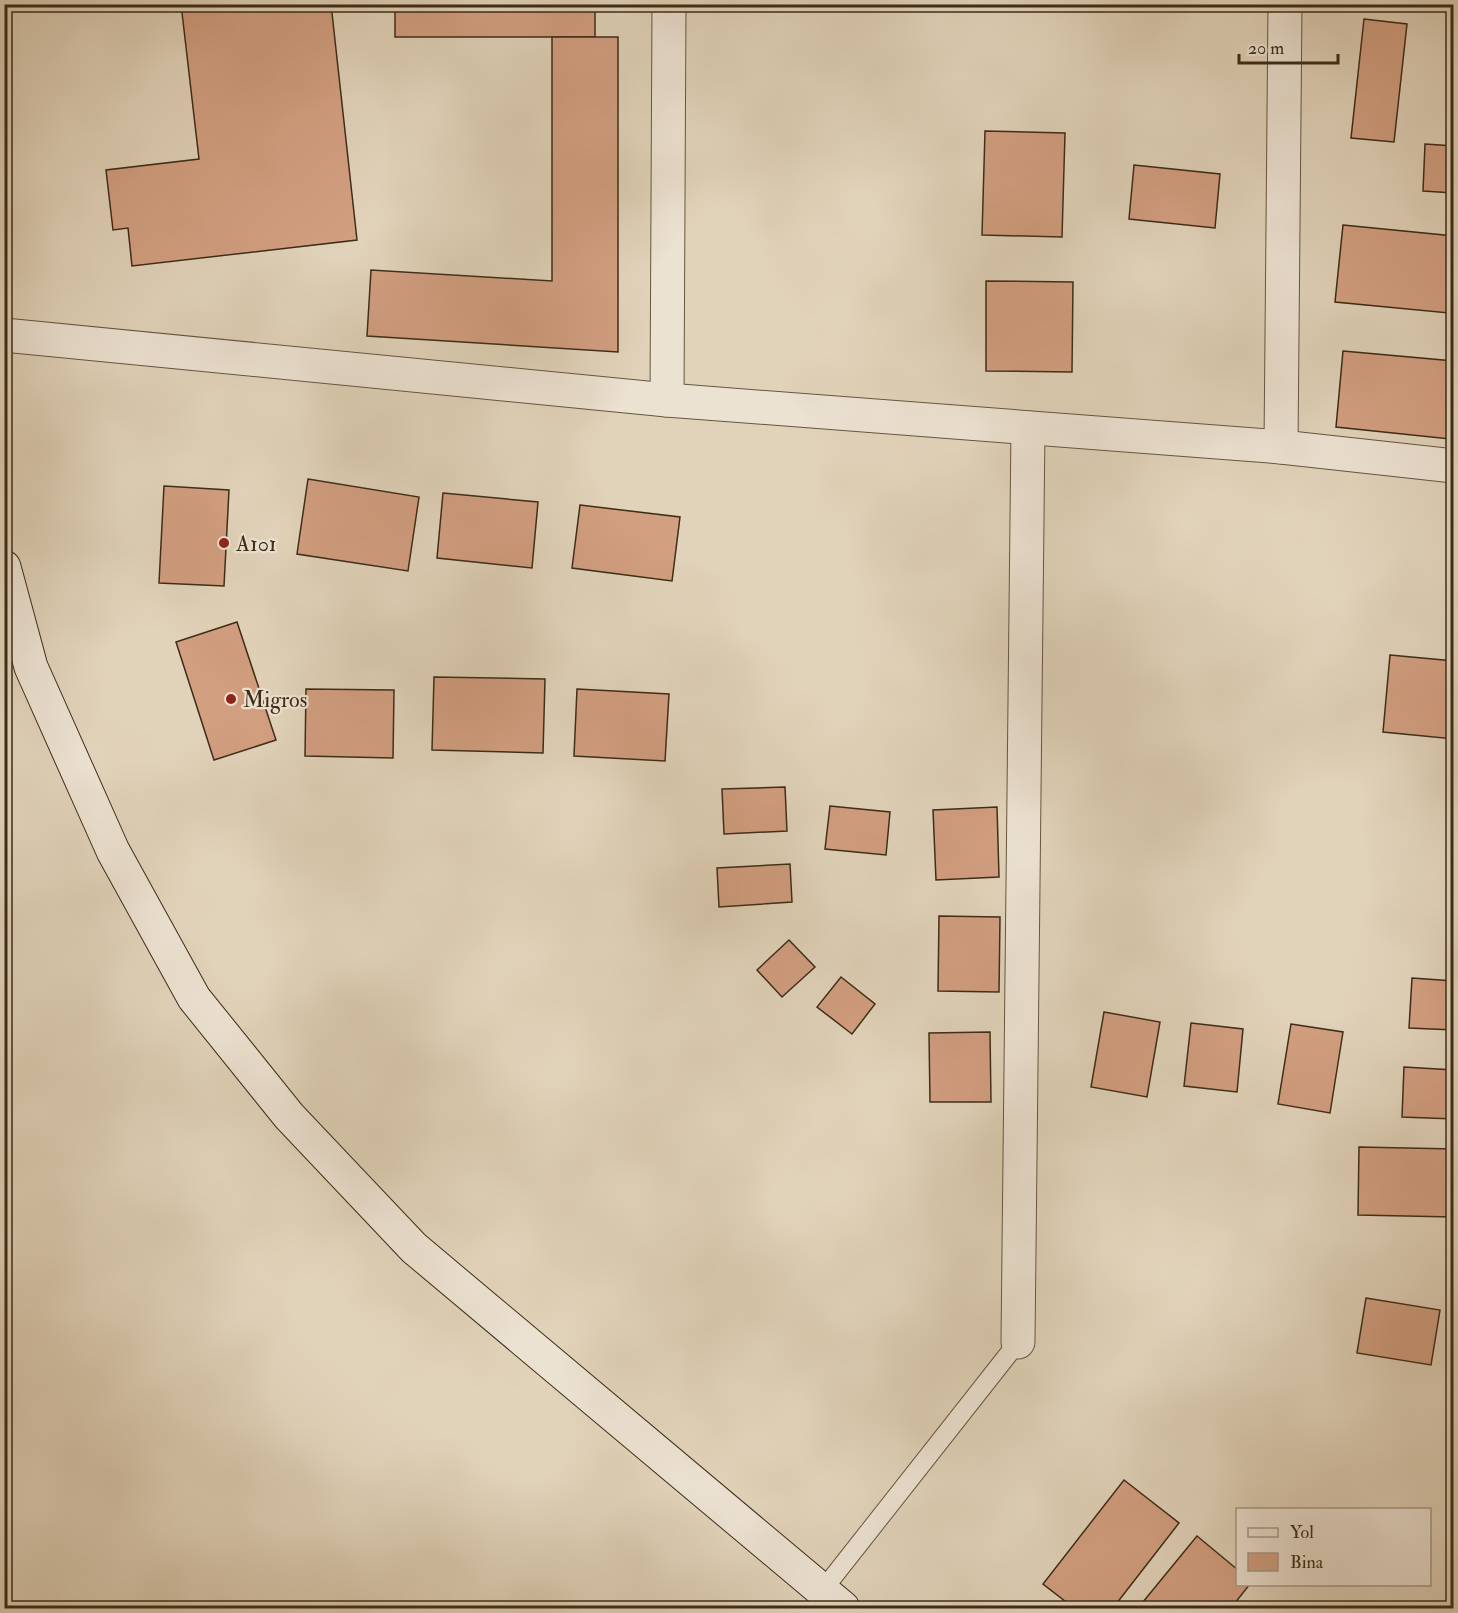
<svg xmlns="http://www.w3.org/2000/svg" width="1458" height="1613" font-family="'IM FELL Double Pica',serif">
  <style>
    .building { fill: #d29f81; stroke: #3d2c17; stroke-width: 1.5 }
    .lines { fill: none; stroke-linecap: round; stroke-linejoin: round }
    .lane-casing { stroke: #665640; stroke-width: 20 }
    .street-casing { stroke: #665640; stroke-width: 35 }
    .secondary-casing { stroke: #3d2c17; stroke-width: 35 }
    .lane { stroke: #ece2d2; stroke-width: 18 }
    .street { stroke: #ece2d2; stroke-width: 33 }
    .secondary { stroke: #ece2d2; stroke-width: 33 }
    .poi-dot { fill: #8f2418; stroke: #ece2d2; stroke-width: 2 }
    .labels { text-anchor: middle; stroke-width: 4.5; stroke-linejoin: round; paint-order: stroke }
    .poi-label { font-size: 22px; fill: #3d2c17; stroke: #ece2d2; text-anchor: start }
  </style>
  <rect width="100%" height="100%" fill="#e1d3ba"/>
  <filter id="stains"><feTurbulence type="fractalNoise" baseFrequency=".00333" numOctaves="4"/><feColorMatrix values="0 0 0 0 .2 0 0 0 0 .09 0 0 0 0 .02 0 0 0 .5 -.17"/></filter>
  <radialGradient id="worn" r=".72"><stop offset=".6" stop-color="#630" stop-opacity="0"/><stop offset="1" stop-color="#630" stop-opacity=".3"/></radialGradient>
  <!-- building -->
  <g class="building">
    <path d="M 181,4 L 331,4 L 357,240 L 132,266 L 128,228 L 113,230 L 106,170 L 199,159 Z"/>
    <rect x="395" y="4" width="200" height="33"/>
    <path d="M 1364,19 L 1407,24 L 1394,142 L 1351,138 Z"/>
    <path d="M 552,37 L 618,37 L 618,352 L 367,336 L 371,270 L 552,281 Z"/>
    <path d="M 985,131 L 1065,133 L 1062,237 L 982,235 Z"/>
    <path d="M 1425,144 L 1454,146 L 1454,193 L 1423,191 Z"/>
    <path d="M 1134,165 L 1220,174 L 1215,228 L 1129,219 Z"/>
    <path d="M 1343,225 L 1454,236 L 1454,268 L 1449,313 L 1335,302 Z"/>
    <path d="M 986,281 L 1073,282 L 1072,372 L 986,371 Z"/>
    <path d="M 1343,351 L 1454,361 L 1454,403 L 1450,439 L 1336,427 Z"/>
    <path d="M 308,479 L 419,497 L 408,571 L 297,554 Z"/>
    <path d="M 164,486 L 229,490 L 224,586 L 159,583 Z"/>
    <path d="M 443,493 L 538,502 L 532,568 L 437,558 Z"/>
    <path d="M 580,505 L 680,517 L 672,581 L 572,568 Z"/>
    <path d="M 237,622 L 276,740 L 214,760 L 176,642 Z"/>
    <path d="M 1390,655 L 1454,661 L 1454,739 L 1383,732 Z"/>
    <path d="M 434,677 L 545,679 L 543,753 L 432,750 Z"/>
    <path d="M 306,689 L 394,690 L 393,758 L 305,756 Z"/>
    <path d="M 577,689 L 669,694 L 665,761 L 574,756 Z"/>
    <path d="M 785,787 L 787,831 L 724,834 L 722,789 Z"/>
    <path d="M 830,806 L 890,812 L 886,855 L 825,849 Z"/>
    <path d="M 997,807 L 999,877 L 936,880 L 933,810 Z"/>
    <path d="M 790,864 L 792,902 L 719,907 L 717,868 Z"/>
    <path d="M 939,916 L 1000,917 L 999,992 L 938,991 Z"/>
    <path d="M 789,940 L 815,967 L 782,997 L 757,970 Z"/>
    <path d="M 841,977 L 875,1004 L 852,1034 L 817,1007 Z"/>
    <path d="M 1412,978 L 1454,981 L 1454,1030 L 1409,1028 Z"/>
    <path d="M 1104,1012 L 1160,1022 L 1147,1097 L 1091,1087 Z"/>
    <path d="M 1191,1023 L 1243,1029 L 1237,1092 L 1184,1086 Z"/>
    <path d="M 1291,1024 L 1343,1032 L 1330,1113 L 1278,1104 Z"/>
    <path d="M 990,1032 L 991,1102 L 930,1102 L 929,1033 Z"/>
    <path d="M 1404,1067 L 1454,1070 L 1454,1119 L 1402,1117 Z"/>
    <path d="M 1359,1147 L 1454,1149 L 1453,1217 L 1358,1215 Z"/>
    <path d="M 1366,1298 L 1440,1310 L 1431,1365 L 1357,1353 Z"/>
    <path d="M 1124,1480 L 1179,1523 L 1113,1608 L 1074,1608 L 1043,1584 Z"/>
    <path d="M 1197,1536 L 1238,1570 L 1238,1584 L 1250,1584 L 1231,1608 L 1138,1608 Z"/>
  </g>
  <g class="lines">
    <!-- lane casing -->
    <g class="lane-casing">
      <path id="lane" d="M 822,1591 L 1018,1342"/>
    </g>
    <!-- street casing -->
    <g class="street-casing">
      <g id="street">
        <path d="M 4,335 L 667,400 L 1281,447 L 1454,466"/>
        <path d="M 667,400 L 669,4"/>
        <path d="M 1281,447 L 1285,4"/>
        <path d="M 1018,1342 L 1028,428"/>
      </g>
    </g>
    <!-- secondary casing -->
    <g class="secondary-casing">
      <path id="secondary" d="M 4,567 L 31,667 L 113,851 L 194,998 L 289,1116 L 414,1248 L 843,1608"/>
    </g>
    <!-- lane -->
    <use href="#lane" class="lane"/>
    <!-- street -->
    <use href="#street" class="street"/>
    <!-- secondary -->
    <use href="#secondary" class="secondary"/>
  </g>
  <!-- markers -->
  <g class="poi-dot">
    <circle cx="224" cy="543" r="6"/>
    <circle cx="231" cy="699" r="6"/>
  </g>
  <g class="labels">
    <!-- poi labels -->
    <g class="poi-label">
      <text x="236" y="551">A101</text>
      <text x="243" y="707">Migros</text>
    </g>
  </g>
  <!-- margin -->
  <rect width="1458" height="1613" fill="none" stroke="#e1d3ba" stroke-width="24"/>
  <rect x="6" y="6" width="1446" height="1601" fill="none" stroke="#3d2c17" stroke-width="3"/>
  <rect x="12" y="12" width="1434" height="1589" fill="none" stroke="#3d2c17" stroke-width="1.5"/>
  <!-- legend -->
  <rect x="1236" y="1508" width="195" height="78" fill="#ece2d2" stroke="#a69987" stroke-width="1.5"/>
  <rect x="1248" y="1528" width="30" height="9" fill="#ece2d2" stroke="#a69987" stroke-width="1.5"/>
  <text x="1290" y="1538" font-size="18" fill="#3d2c17">Yol</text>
  <rect x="1248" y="1553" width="30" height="18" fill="#d29f81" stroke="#a69987" stroke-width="1.5"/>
  <text x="1290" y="1568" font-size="18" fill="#3d2c17">Bina</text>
  <!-- scale -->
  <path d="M1239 54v9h99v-9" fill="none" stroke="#3d2c17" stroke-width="3"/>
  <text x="1248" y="54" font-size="18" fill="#3d2c17" stroke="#ece2d2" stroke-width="4.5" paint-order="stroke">20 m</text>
  <rect width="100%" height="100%" filter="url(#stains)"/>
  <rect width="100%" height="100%" fill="url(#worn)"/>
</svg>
